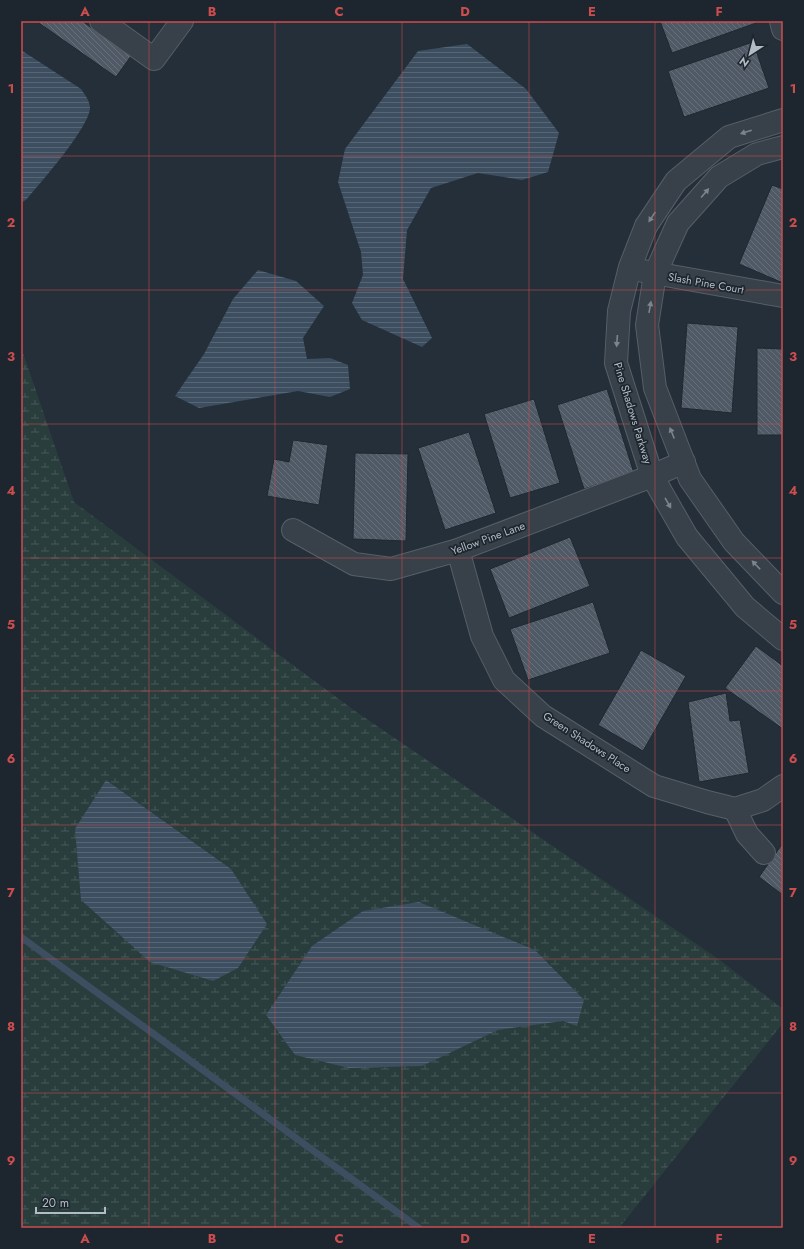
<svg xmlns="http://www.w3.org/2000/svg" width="804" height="1249" font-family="Jost,sans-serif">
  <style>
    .wetland { fill: url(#wetland-marsh) }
    .water { fill: url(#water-rules) }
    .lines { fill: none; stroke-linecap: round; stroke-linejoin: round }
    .stream { stroke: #3c4e60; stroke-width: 7 }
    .building { fill: url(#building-back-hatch); stroke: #1f2830 }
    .minor-casing { stroke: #565f67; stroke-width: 24 }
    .minor { stroke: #384149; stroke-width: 22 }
    .oneway { fill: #7c858d }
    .grid { fill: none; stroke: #cd4d4f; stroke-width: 1; stroke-opacity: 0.55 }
    .labels { text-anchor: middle; stroke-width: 3.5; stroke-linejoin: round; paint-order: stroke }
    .street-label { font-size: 11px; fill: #b3bcc5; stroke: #1d262e }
    .neatline { fill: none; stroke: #cd4d4f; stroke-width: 1.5 }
    .grid-label { font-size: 13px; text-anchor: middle; font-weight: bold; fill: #cd4d4f }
  </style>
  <defs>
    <pattern id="wetland-marsh" width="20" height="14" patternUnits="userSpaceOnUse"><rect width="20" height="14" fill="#293d3c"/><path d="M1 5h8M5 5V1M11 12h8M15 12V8" fill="none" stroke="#465757"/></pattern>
    <pattern id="water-rules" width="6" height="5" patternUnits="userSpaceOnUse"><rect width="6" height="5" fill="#3c4e60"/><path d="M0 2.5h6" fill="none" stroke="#566675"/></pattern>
    <pattern id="building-back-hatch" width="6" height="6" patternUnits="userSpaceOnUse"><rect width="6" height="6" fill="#505a66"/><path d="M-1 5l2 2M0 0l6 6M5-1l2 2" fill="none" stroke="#67707a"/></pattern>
  </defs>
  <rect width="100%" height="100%" fill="#252f39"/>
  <!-- wetland -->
  <path class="wetland" d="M 21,347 L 74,502 L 355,711 L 717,958 L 783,1009 L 783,1023 L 619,1228 L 21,1228 Z"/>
  <!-- water -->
  <g class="water">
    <path d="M 467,44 L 526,89 L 559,133 L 548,172 L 522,180 L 478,173 L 431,188 L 407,230 L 403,279 L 432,338 L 422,347 L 362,320 L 352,303 L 363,275 L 361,252 L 338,182 L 345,149 L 418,51 Z"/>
    <path d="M 21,50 L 81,89 C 85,95 90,101 90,108 C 89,128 41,182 27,199 L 21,203 Z"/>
    <path d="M 258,270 L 296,281 L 324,306 L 303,338 L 307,359 L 330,358 L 348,365 L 350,389 L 330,397 L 298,391 L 199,408 L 175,396 L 204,354 L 233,299 Z"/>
    <path d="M 106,780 L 231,869 L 267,924 L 238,968 L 213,981 L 150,962 L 81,900 L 75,829 Z"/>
    <path d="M 419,902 L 535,950 L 584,1000 L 577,1026 L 563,1021 L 498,1030 L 422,1066 L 349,1068 L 295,1055 L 266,1015 L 312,946 L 363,911 Z"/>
  </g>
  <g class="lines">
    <!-- stream -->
    <path class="stream" d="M 21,937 L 419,1228"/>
  </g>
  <!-- building -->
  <g class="building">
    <path d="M 41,21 L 82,21 L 131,56 L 116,77 L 39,23 Z"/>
    <path d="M 660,21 L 755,21 L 756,23 L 672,53 Z"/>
    <path d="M 753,42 L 769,88 L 684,117 L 668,71 Z"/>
    <path d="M 772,185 L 783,189 L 783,283 L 739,264 Z"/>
    <path d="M 687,323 L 738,327 L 732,413 L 681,408 Z"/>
    <path d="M 757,348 L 783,349 L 783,435 L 757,435 Z"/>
    <path d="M 607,389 L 634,473 L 584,489 L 557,405 Z"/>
    <path d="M 534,399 L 560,483 L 510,498 L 484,414 Z"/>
    <path d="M 469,432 L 496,513 L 445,530 L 418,448 Z"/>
    <path d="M 293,440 L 328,445 L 319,505 L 267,496 L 274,459 L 289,462 Z"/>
    <path d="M 355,453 L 408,454 L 406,541 L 353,539 Z"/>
    <path d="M 570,537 L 590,586 L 509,618 L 490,569 Z"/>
    <path d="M 593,602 L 610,653 L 528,680 L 510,629 Z"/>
    <path d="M 756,646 L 783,666 L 783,729 L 725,688 Z"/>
    <path d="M 641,650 L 686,676 L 643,751 L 598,725 Z"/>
    <path d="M 726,693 L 730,721 L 740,720 L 749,773 L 699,782 L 688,702 Z"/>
    <path d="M 783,843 L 783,895 L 759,877 Z"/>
  </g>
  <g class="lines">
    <!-- minor casing -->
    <g class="minor-casing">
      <g id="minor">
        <path d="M 101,21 L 154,59 L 182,21"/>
        <path d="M 781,21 L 783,29"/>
        <path d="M 783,120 L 729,137 L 676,181 L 646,226 L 630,267 L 619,311 L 616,363 L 652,476 L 687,537 L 745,607 L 783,639"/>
        <path d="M 783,147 L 757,154 L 719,177 L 678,223 L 655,274 L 647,325 L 655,388 L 690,479 L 734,542 L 783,593"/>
        <path d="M 643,271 L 783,296"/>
        <path d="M 293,530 L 354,564 L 391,569 L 458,550 L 652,476 L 684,462"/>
        <path d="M 458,550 L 482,636 L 504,680 L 543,716 L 654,786 L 707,802 L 735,809 L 763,800 L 783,786"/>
        <path d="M 735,809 L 747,834 L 764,853"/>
      </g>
    </g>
    <!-- minor -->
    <use href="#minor" class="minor"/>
  </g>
  <!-- one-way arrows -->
  <defs><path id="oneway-solid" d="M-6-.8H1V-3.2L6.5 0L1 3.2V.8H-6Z"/></defs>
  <g class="oneway">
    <use href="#oneway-solid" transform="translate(746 132) rotate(162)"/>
    <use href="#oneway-solid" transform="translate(705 193) rotate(-49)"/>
    <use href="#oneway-solid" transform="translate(652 217) rotate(124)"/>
    <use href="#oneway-solid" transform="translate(650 307) rotate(-80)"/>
    <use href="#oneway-solid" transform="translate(617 341) rotate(94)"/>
    <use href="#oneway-solid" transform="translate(672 433) rotate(-112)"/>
    <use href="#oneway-solid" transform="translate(668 503) rotate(60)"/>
    <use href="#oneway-solid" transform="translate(756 565) rotate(-134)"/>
  </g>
  <!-- grid -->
  <path class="grid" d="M 149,21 L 149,1228M 275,21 L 275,1228M 402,21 L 402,1228M 529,21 L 529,1228M 655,21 L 655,1228M 21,156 L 783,156M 21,290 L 783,290M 21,424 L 783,424M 21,558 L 783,558M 21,691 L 783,691M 21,825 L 783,825M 21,959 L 783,959M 21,1093 L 783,1093"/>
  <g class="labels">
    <!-- street labels -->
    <g class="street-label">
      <text transform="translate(706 283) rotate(10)" y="4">Slash Pine Court</text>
      <text transform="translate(633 413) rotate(73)" y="4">Pine Shadows Parkway</text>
      <text transform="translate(488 538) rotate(-20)" y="4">Yellow Pine Lane</text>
      <text transform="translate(587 742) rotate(33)" y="4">Green Shadows Place</text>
    </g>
  </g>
  <!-- border -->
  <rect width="804" height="1249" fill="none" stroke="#1d262e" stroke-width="44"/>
  <!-- north arrow -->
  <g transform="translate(750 54) rotate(216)" stroke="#1d262e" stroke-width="3" paint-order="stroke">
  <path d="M0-3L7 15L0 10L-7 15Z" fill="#b3bcc5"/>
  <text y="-6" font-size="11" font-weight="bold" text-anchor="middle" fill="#b3bcc5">N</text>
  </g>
  <!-- scale -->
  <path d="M36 1207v6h69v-6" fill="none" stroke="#b3bcc5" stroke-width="2"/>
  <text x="42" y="1207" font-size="12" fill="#b3bcc5" stroke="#1d262e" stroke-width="3" paint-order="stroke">20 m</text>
  <rect x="22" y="22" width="760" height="1205" class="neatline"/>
  <g class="grid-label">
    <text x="85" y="16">A</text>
    <text x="212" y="16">B</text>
    <text x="339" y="16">C</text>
    <text x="465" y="16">D</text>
    <text x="592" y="16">E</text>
    <text x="719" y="16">F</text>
    <text x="11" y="93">1</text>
    <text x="793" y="93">1</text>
    <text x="11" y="227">2</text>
    <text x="793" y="227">2</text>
    <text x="11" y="361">3</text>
    <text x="793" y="361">3</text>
    <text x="11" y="495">4</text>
    <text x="793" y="495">4</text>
    <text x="11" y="629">5</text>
    <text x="793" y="629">5</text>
    <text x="11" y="763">6</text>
    <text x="793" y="763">6</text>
    <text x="11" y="897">7</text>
    <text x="793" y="897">7</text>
    <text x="11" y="1031">8</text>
    <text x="793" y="1031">8</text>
    <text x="11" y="1165">9</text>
    <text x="793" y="1165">9</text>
    <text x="85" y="1243">A</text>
    <text x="212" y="1243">B</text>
    <text x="339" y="1243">C</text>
    <text x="465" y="1243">D</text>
    <text x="592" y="1243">E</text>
    <text x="719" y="1243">F</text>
  </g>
</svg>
